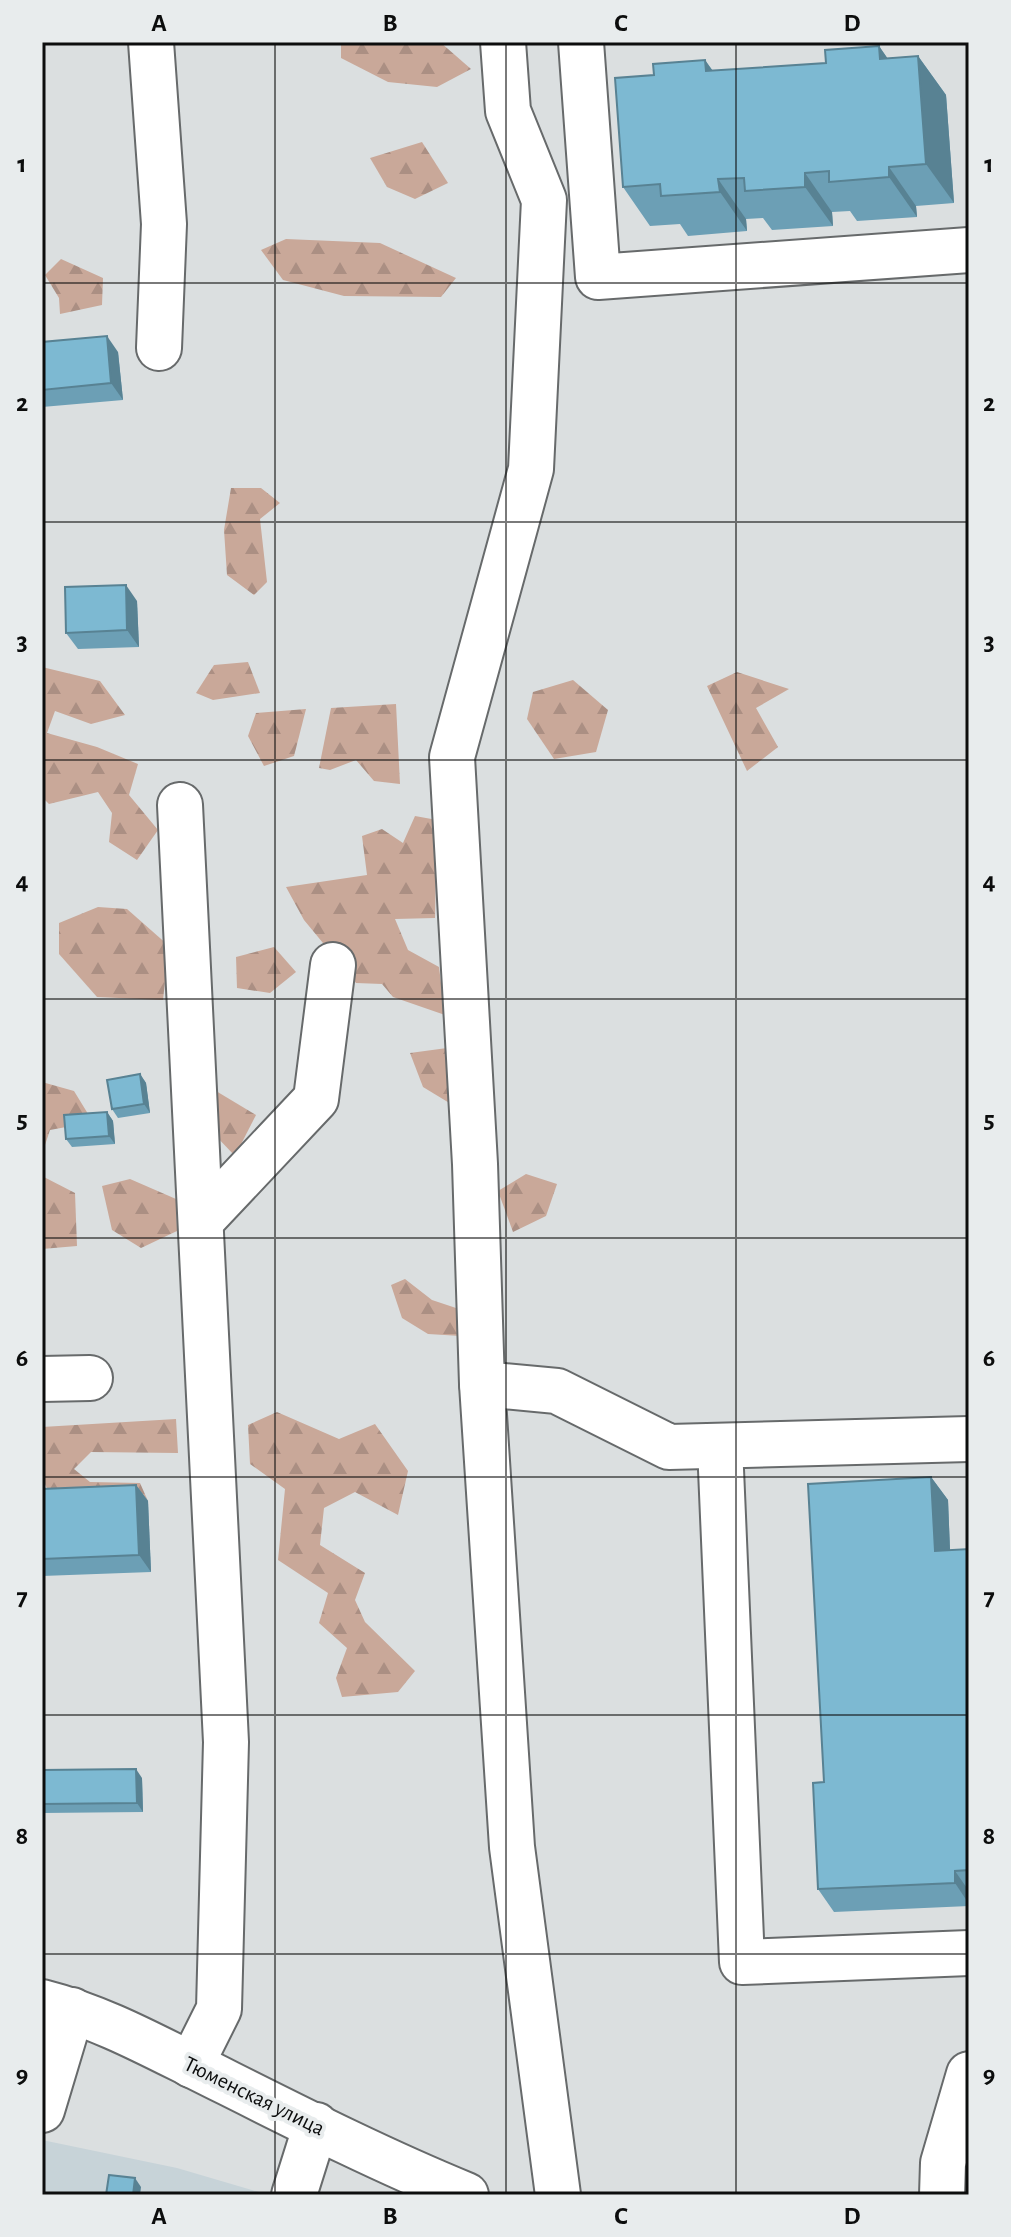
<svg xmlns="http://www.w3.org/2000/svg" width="1011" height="2237" font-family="'Alegreya Sans',sans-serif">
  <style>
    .built { fill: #c7d3d8 }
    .forest { fill: url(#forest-firs) }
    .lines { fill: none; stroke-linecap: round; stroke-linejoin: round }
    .minor-casing { stroke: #676a6b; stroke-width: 48 }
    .minor { stroke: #fff; stroke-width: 44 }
    .wall { fill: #6c9fb5 }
    .shaded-wall { fill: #588293 }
    .building { fill: #7db9d2; stroke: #588293; stroke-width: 2 }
    .grid { fill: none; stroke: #0c0d0d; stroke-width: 2; stroke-opacity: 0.55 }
    .labels { text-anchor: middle; stroke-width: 8; stroke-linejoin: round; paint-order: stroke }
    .street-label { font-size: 22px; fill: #0c0d0d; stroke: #e8eced }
    .neatline { fill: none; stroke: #0c0d0d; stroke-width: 3 }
    .grid-label { font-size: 26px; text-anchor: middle; font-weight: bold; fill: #0c0d0d }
  </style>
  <defs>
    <pattern id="forest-firs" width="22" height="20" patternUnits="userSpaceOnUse" patternTransform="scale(2)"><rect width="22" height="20" fill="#c9a899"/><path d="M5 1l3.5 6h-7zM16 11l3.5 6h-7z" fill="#ab8f83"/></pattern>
  </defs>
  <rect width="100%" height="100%" fill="#dbdfe0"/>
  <!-- built -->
  <path class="built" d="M 42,2140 L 177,2168 L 269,2195 L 42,2195 Z"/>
  <!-- forest -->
  <g class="forest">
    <path d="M 341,42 L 440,42 L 471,69 L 437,87 L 388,82 L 341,58 Z"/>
    <path d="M 422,142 L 448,183 L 415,199 L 387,187 L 370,158 Z"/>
    <path d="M 286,239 L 380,243 L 456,278 L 441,297 L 344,296 L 283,280 L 261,250 Z"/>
    <path d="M 61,259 L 103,278 L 102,305 L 60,314 L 59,298 L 45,275 Z"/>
    <path d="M 231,488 L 261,488 L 280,503 L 260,519 L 267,582 L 254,595 L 227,575 L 224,530 Z"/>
    <path d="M 248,662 L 260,693 L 213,700 L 196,693 L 214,665 Z"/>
    <path d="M 42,667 L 100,681 L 125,715 L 91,724 L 55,711 L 47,733 L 97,747 L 138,764 L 129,795 L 158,830 L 137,860 L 109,842 L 112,813 L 98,792 L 49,804 L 42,797 Z"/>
    <path d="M 737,672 L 789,689 L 756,708 L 778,747 L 747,771 L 707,686 Z"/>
    <path d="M 573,680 L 608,710 L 596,752 L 554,759 L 527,719 L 533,692 Z"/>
    <path d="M 396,704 L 400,784 L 374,781 L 356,760 L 330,770 L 319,768 L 331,708 Z"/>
    <path d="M 306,709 L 294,756 L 264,766 L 248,736 L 256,713 Z"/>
    <path d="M 415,816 L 437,820 L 435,918 L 395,919 L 408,950 L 439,967 L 445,1015 L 393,997 L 382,984 L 356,983 L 304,920 L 286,887 L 367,875 L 362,836 L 382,829 L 403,843 Z"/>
    <path d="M 98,907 L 127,909 L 169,946 L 163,1000 L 97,997 L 59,954 L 59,923 Z"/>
    <path d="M 274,947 L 296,972 L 270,993 L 237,988 L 236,957 Z"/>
    <path d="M 447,1048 L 451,1104 L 423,1087 L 410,1053 Z"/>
    <path d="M 42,1082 L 74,1091 L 93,1122 L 50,1130 L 42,1154 Z"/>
    <path d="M 211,1088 L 256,1115 L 235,1156 L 214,1134 Z"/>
    <path d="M 526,1174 L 557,1184 L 546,1216 L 513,1232 L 498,1191 Z"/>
    <path d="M 42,1176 L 75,1193 L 77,1246 L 42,1249 Z"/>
    <path d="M 130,1179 L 176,1199 L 177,1231 L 141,1248 L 112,1230 L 102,1186 Z"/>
    <path d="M 405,1279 L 432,1300 L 456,1308 L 461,1336 L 428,1334 L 402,1318 L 391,1285 Z"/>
    <path d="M 277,1412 L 339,1439 L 375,1424 L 408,1471 L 398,1515 L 355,1492 L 324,1508 L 320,1545 L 365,1573 L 355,1600 L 365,1622 L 415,1671 L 398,1692 L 342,1697 L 336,1678 L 347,1648 L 319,1623 L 328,1593 L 278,1560 L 285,1489 L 250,1464 L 248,1425 Z"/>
    <path d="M 176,1419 L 178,1453 L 91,1452 L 74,1469 L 90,1482 L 140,1483 L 148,1501 L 55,1505 L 42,1478 L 42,1427 Z"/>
  </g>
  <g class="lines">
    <!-- minor casing -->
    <g class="minor-casing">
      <g id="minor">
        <path d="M 151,42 L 164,224 L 159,348"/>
        <path d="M 503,42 L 508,111 L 544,200 L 531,469 L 452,757 L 475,1164 L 482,1384 L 512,1847 L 558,2195"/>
        <path d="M 581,42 L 598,277 L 969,250"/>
        <path d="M 180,805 L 226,1742 L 219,2009 L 191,2065"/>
        <path d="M 202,1220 L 316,1099 L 333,965"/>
        <path d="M 42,1379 L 90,1378"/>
        <path d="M 482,1384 L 557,1391 L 669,1447 L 969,1439"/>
        <path d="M 720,1446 L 742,1962 L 969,1953"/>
        <path d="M 42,2002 C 97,2016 144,2041 194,2066 C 284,2111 373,2157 466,2195"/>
        <path d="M 42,2110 L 72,2010"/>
        <path d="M 294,2195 L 316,2125"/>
        <path d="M 942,2195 L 943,2163 L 969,2074"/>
      </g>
    </g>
    <!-- minor -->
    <use href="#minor" class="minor"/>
  </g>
  <!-- wall -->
  <g class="wall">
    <path d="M 879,46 L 887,58 L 918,56 L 946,95 L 954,203 L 916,206 L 917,217 L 857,221 L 850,211 L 832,212 L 833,226 L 772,230 L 763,218 L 746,219 L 747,231 L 688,236 L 680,224 L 650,226 L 623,187 L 654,75 L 705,60 L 713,71 L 826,63 Z"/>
    <path d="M 42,342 L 118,352 L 123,400 L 42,407 Z"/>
    <path d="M 137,601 L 139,647 L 78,649 L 66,633 Z"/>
    <path d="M 140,1074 L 146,1083 L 150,1113 L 118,1118 L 112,1109 Z"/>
    <path d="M 107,1112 L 113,1121 L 115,1144 L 72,1147 L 66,1139 Z"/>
    <path d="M 931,1477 L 948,1500 L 950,1550 L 969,1549 L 969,1906 L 834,1912 L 818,1889 L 824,1782 Z"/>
    <path d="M 136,1485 L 148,1501 L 151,1572 L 42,1576 L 42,1489 Z"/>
    <path d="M 42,1770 L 142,1778 L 143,1812 L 42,1813 Z"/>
  </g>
  <!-- shaded-wall -->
  <g class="shaded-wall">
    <path d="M 879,46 L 906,85 L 880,59 Z"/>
    <path d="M 918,56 L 946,95 L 954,203 L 926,164 Z"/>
    <path d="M 705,60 L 732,99 L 706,71 Z"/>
    <path d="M 889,167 L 916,206 L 917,217 L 889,177 Z"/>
    <path d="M 805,173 L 832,212 L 833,226 L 805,187 Z"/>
    <path d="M 718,179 L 746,219 L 747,231 L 720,192 Z"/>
    <path d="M 107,336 L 118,352 L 123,400 L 111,383 Z"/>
    <path d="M 126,585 L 137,601 L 139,647 L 127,630 Z"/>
    <path d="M 140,1074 L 146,1083 L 150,1113 L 144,1104 Z"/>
    <path d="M 107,1112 L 113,1121 L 115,1144 L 109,1136 Z"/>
    <path d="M 931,1477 L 948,1500 L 951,1574 L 935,1551 Z"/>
    <path d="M 136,1485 L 148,1501 L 151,1572 L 139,1555 Z"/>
    <path d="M 136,1769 L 142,1778 L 143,1812 L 137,1803 Z"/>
    <path d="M 955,1871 L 969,1891 L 969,1904 L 955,1883 Z"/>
    <path d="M 135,2178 L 141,2187 L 140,2195 L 133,2195 Z"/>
  </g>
  <!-- building -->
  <g class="building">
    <path d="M 879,46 L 880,59 L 918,56 L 926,164 L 889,167 L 889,177 L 829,182 L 829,171 L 805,173 L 805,187 L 745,191 L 744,178 L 718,179 L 720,192 L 661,196 L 660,184 L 623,187 L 615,78 L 654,75 L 653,64 L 705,60 L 706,71 L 826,63 L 825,50 Z"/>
    <path d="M 107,336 L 111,383 L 42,390 L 42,342 Z"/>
    <path d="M 126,585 L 127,630 L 66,633 L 65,587 Z"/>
    <path d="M 140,1074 L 144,1104 L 112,1109 L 107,1080 Z"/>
    <path d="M 107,1112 L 109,1136 L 66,1139 L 64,1115 Z"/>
    <path d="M 931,1477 L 935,1551 L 969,1549 L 969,1870 L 955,1871 L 955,1883 L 818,1889 L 813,1783 L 824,1782 L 808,1484 Z"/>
    <path d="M 136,1485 L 139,1555 L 42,1559 L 42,1489 Z"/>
    <path d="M 136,1769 L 137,1803 L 42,1804 L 42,1770 Z"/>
    <path d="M 109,2175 L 135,2178 L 133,2195 L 106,2195 Z"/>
  </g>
  <!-- grid -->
  <path class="grid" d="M 275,42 L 275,2195M 506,42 L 506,2195M 736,42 L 736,2195M 42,283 L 969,283M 42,522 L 969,522M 42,760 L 969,760M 42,999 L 969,999M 42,1238 L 969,1238M 42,1477 L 969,1477M 42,1715 L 969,1715M 42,1954 L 969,1954"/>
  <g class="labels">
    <!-- street labels -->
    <g class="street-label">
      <text transform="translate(255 2095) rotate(26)" y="8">Тюменская улица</text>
    </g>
  </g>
  <!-- border -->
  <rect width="1011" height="2237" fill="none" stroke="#e8eced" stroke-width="88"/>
  <rect x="44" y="44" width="923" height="2149" class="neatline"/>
  <g class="grid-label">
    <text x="159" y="31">A</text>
    <text x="390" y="31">B</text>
    <text x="621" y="31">C</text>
    <text x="852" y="31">D</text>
    <text x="22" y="172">1</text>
    <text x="989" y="172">1</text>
    <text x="22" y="411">2</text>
    <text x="989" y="411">2</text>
    <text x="22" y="650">3</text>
    <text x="989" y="650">3</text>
    <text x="22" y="889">4</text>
    <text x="989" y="889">4</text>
    <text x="22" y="1128">5</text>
    <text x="989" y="1128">5</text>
    <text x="22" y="1366">6</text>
    <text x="989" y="1366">6</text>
    <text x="22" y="1605">7</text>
    <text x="989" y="1605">7</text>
    <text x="22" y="1844">8</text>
    <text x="989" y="1844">8</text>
    <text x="22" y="2083">9</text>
    <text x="989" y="2083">9</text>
    <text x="159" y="2224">A</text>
    <text x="390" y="2224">B</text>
    <text x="621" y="2224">C</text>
    <text x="852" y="2224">D</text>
  </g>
</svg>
